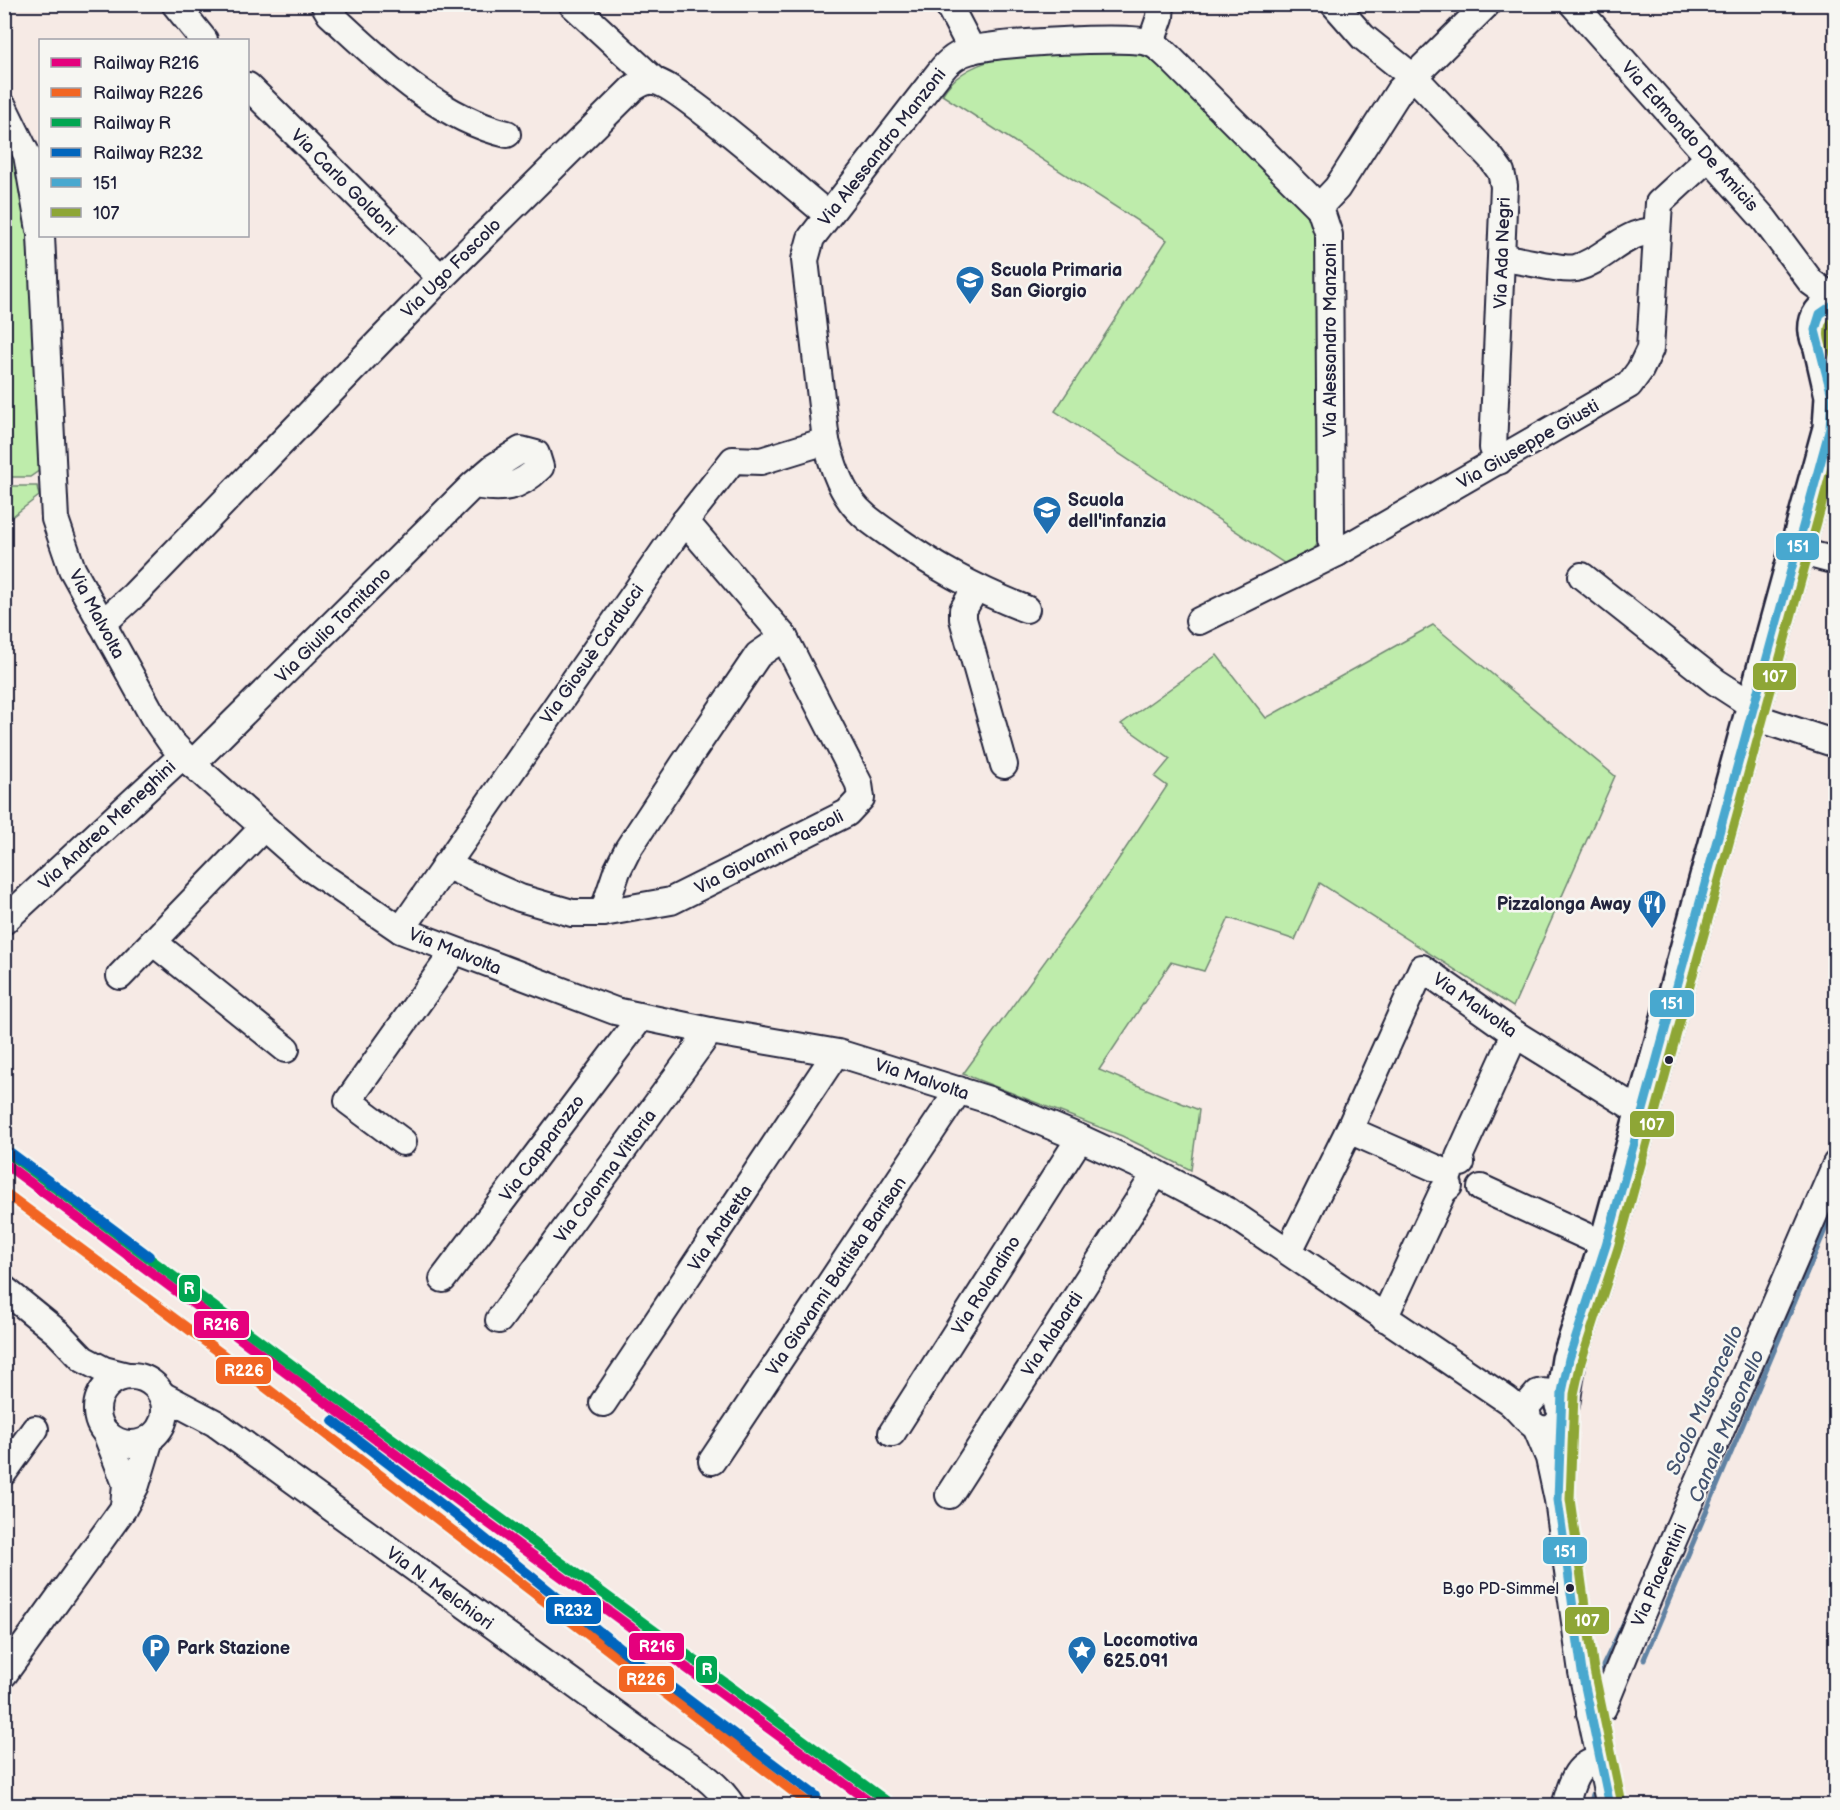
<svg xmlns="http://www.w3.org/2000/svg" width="1840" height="1810" font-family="'Balsamiq Sans',sans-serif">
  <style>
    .green { fill: #beecab; stroke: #708773; stroke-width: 1.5 }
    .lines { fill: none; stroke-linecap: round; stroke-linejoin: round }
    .stream { stroke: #6182a3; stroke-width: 5 }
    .minor-casing { stroke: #22223b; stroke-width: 30 }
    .major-casing { stroke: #22223b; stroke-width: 38 }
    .minor { stroke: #f6f6f2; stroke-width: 26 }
    .major { stroke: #f6f6f2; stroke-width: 33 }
    .bus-1-casing { stroke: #f6f6f2; stroke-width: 14 }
    .bus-2-casing { stroke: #f6f6f2; stroke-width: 14 }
    .bus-1 { stroke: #48a8cf; stroke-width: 9 }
    .bus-2 { stroke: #8ea636; stroke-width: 9 }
    .rail-1-casing { stroke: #f6f6f2; stroke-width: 15 }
    .rail-2-casing { stroke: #f6f6f2; stroke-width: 15 }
    .rail-3-casing { stroke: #f6f6f2; stroke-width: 15 }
    .rail-4-casing { stroke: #f6f6f2; stroke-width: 15 }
    .rail-1 { stroke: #e5007d; stroke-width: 10 }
    .rail-2 { stroke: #f26522; stroke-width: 10 }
    .rail-3 { stroke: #00a651; stroke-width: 10 }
    .rail-4 { stroke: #0065bd; stroke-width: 10 }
    .bus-dot { fill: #22223b; stroke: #f6f6f2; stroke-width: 2 }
    .labels { text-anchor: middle; stroke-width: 5; stroke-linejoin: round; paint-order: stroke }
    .bus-label { font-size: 16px; fill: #22223b; stroke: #f6f6f2; text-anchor: end }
    .street-label { font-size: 18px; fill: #22223b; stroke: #f6f6f2 }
    .poi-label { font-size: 18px; font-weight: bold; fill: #22223b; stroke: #f6f6f2; text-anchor: start }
    .water-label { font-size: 20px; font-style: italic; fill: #42526f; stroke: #f6f6f2 }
    .line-badge { stroke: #f6f6f2; stroke-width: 2 }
    .badge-label { font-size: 16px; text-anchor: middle; font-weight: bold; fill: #fff }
  </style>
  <rect width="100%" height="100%" fill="#f6eae5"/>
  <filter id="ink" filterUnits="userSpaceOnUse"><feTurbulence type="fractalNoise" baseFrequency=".0167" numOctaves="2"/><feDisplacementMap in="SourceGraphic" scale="12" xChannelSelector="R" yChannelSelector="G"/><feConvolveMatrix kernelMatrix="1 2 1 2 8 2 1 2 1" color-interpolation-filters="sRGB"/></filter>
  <g filter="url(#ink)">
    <!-- green -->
    <g class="green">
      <path d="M 1091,51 L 1134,53 L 1159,61 L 1305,209 L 1318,234 L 1318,543 L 1314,549 L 1287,565 L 1055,411 L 1167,240 L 942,95 C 970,48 1043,55 1091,51 Z"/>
      <path d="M 4,148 L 17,160 L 30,181 L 40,470 L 30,477 L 10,477 L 10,486 L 37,486 L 39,496 L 5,522 Z"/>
      <path d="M 1433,625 L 1615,776 L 1513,1007 L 1320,883 L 1295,940 L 1229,918 L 1204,971 L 1171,962 L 1099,1070 L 1199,1110 L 1191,1170 L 1122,1136 L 963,1074 L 1110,872 L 1167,786 L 1155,777 L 1170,759 L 1121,724 L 1217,655 L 1266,718 Z"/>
    </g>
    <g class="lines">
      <!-- stream -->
      <g class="stream">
        <path d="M 1828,1158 L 1836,1140"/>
        <path d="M 1644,1659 L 1836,1204"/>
        <path d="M 1600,1672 L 1628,1614"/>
        <path d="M 1590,1806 L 1593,1794"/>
      </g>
      <!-- minor casing -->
      <g class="minor-casing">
        <g id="minor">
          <path d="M 175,4 L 204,40"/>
          <path d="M 324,4 L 330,14 C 382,62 437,117 507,134"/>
          <path d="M 572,4 L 655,81"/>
          <path d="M 948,4 L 972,50"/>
          <path d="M 1334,4 L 1363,37 L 1419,82 L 1491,158 L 1501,172 L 1504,186 L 1493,448 L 1499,461"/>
          <path d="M 1573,4 L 1764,219 L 1811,282 L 1836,300"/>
          <path d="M 1151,43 L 1160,17 L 1161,4"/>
          <path d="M 248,86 L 441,278"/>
          <path d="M 4,108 L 27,155 L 40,230"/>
          <path d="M 1319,207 L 1337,188 L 1399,91 L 1487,4"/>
          <path d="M 41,236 L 55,519 L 72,569 L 153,716 L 171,742 L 192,764 L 310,868 L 401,930 L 615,1011 L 710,1031 L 838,1053 L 989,1100 L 1080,1138 L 1156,1173 L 1228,1211 L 1507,1400 C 1517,1407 1527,1423 1538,1428 C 1566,1438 1574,1386 1538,1393 L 1526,1407 L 1528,1418"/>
          <path d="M 1502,258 C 1520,259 1561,271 1576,268 C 1605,260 1622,232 1655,231"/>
          <path d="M 1809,554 L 1836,561"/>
          <path d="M 1582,576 L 1716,682 L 1753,706"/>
          <path d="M 975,589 L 963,610 L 963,619 L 1004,765"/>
          <path d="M 1026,609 C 973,588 935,567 889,534 C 875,524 861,515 851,501 C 838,483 832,462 826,441 L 805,260 L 811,238 L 939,73 C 947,62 959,53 972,50 C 995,43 1132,35 1151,43 C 1157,46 1164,52 1169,57 L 1320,208 L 1329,235 L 1331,540 L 1337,553"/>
          <path d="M 1199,621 L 1337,553 L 1629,385 L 1640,370 L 1650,349 L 1659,203 L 1709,157"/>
          <path d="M 102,624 L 134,595 L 441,278 L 633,88 C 640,84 646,80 654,81 C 677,83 802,194 828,215"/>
          <path d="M 1751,716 L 1836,744"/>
          <path d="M 192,764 L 473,485 C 503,489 517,490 540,467 L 536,454 L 521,450 L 494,467 L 473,485"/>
          <path d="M 445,865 L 520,898 L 572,913 L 603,913 L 671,901 L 847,813 L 861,798 L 859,784 L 784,637 L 685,521"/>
          <path d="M 603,913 L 617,871 L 628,849 L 684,764 L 758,655 L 784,637"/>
          <path d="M 4,921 L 183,755"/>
          <path d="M 401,930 L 685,521 L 733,460 L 761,461 L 826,441"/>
          <path d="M 153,942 L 286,1049"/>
          <path d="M 120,976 L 263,828"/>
          <path d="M 1349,1130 L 1449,1174"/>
          <path d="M 403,1142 L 348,1101 L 454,952"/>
          <path d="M 1461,1163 L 1459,1157 L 1515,1034"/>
          <path d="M 1481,1188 L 1606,1245"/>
          <path d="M 1289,1251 L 1349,1130 L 1422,968 L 1515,1034 L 1641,1112"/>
          <path d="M 443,1279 L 641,1017"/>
          <path d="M 4,1289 L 58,1333 L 83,1359 L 104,1370 L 128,1376"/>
          <path d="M 1384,1318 L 1443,1191 L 1449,1186"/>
          <path d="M 499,1320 L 710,1031"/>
          <circle cx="131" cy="1410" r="34"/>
          <path d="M 162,1395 L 215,1423 L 665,1750 C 691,1766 715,1780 732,1806"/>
          <path d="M 603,1403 L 836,1053"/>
          <path d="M 1536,1427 L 1549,1458 L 1558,1500 L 1582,1672 L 1610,1806"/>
          <path d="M 106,1433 L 126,1484 L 124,1506"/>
          <path d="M 892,1433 L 1080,1138"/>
          <path d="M 712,1461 L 959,1090"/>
          <path d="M 4,1472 L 35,1429"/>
          <path d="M 949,1495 L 1156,1173"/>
          <path d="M 4,1674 L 123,1509 L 136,1485 L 150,1439"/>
          <path d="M 1590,1713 L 1603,1708 L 1640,1617 L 1836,1164"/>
          <path d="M 1565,1806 C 1572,1784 1574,1765 1599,1760"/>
        </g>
      </g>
      <!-- major casing -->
      <g class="major-casing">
        <g id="major">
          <path d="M 1836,303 C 1807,312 1811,347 1836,358"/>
          <path d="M 1562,1405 L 1569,1359 L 1606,1245 L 1830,428 L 1832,396 L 1821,348"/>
        </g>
      </g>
      <!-- minor -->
      <use href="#minor" class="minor"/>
      <!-- major -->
      <use href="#major" class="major"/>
      <!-- bus-1 casing -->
      <g class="bus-1-casing">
        <path id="bus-1" d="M 1610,1806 L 1582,1672 L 1558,1500 L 1562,1392 L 1569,1359 L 1606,1245 L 1830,428 L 1832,396 L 1815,330 L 1820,314 L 1836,303"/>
      </g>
      <!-- bus-2 casing -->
      <g class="bus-2-casing">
        <g id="bus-2">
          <path d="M 1836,318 C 1821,328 1832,348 1836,361"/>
          <path d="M 1622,1804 L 1594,1670 L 1570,1499 L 1574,1394 L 1581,1362 L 1618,1248 L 1836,453"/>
        </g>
      </g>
      <!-- bus-1 -->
      <use href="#bus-1" class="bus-1"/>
      <!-- bus-2 -->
      <use href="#bus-2" class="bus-2"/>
      <!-- rail-1 casing -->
      <g class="rail-1-casing">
        <path id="rail-1" d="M 4,1163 L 476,1514 L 875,1806"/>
      </g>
      <!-- rail-2 casing -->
      <g class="rail-2-casing">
        <path id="rail-2" d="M 4,1192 L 222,1354 L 812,1806"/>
      </g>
      <!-- rail-3 casing -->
      <g class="rail-3-casing">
        <path id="rail-3" d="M 4,1150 L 307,1376 L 893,1806"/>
      </g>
      <!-- rail-4 casing -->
      <g class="rail-4-casing">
        <g id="rail-4">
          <path d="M 11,1153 L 149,1256"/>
          <path d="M 333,1421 L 453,1513 L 626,1653 L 816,1796"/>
        </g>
      </g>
      <!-- rail-1 -->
      <use href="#rail-1" class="rail-1"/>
      <!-- rail-2 -->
      <use href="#rail-2" class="rail-2"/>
      <!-- rail-3 -->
      <use href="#rail-3" class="rail-3"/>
      <!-- rail-4 -->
      <use href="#rail-4" class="rail-4"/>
    </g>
  </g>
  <!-- icons -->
  <defs>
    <g id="school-pin" transform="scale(1.5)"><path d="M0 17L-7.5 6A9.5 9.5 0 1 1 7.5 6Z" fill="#1f6fb2" stroke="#f6f6f2"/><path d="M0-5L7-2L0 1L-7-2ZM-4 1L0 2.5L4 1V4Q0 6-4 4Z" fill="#fff"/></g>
    <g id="restaurant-pin" transform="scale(1.5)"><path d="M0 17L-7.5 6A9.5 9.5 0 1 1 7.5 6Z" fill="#1f6fb2" stroke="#f6f6f2"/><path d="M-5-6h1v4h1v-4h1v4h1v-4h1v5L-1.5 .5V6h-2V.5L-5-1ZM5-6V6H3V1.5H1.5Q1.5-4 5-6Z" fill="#fff"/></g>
    <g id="parking-pin" transform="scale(1.5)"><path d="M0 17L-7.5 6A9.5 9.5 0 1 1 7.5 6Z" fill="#1f6fb2" stroke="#f6f6f2"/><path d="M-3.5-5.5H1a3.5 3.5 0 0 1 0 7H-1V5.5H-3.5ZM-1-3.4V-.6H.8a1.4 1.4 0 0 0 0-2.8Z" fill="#fff"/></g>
    <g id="sight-pin" transform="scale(1.5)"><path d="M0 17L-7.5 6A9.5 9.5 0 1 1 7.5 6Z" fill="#1f6fb2" stroke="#f6f6f2"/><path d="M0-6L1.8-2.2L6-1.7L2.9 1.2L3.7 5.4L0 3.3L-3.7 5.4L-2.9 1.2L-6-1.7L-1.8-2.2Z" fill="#fff"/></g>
  </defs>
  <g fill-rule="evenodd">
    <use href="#school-pin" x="970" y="280"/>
    <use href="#school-pin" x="1047" y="510"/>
    <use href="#restaurant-pin" x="1652" y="904"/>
    <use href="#parking-pin" x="156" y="1648"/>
    <use href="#sight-pin" x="1082" y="1650"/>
  </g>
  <!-- markers -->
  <g class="bus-dot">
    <circle cx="1669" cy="1060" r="5"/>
    <circle cx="1570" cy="1588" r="5"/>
  </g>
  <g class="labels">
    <!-- bus labels -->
    <g class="bus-label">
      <text x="1559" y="1594">B.go PD-Simmel</text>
    </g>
    <!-- street labels -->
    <g class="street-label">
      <text transform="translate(1690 136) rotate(48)" y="6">Via Edmondo De Amicis</text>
      <text transform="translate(882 147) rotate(-52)" y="6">Via Alessandro Manzoni</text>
      <text transform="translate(344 182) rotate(45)" y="6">Via Carlo Goldoni</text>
      <text transform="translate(1502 253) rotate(-88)" y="6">Via Ada Negri</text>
      <text transform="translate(451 268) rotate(-45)" y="6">Via Ugo Foscolo</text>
      <text transform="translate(1330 340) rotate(-90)" y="6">Via Alessandro Manzoni</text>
      <text transform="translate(1528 444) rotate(-30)" y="6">Via Giuseppe Giusti</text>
      <text transform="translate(97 614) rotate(62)" y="6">Via Malvolta</text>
      <text transform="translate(333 625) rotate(-45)" y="6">Via Giulio Tomitano</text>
      <text transform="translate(592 654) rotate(-55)" y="6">Via Giosuè Carducci</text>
      <text transform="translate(107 825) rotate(-43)" y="6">Via Andrea Meneghini</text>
      <text transform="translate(769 852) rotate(-27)" y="6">Via Giovanni Pascoli</text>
      <text transform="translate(455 951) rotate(22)" y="6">Via Malvolta</text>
      <text transform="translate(1475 1005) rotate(35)" y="6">Via Malvolta</text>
      <text transform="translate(922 1079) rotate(18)" y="6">Via Malvolta</text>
      <text transform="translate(542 1148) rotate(-53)" y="6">Via Capparozzo</text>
      <text transform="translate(605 1176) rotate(-54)" y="6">Via Colonna Vittoria</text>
      <text transform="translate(720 1228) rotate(-56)" y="6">Via Andretta</text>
      <text transform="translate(836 1276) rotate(-56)" y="6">Via Giovanni Battista Barisan</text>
      <text transform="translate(986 1285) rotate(-58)" y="6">Via Rolandino</text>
      <text transform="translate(1052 1334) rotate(-57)" y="6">Via Alabardi</text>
      <text transform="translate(1659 1575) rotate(-66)" y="6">Via Piacentini</text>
      <text transform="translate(440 1588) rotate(36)" y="6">Via N. Melchiori</text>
    </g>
    <!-- poi labels -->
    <g class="poi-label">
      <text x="991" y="276">Scuola Primaria<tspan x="991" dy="21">San Giorgio</tspan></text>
      <text x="1068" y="506">Scuola<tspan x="1068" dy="21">dell'infanzia</tspan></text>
      <text x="1631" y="910" text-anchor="end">Pizzalonga Away</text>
      <text x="1103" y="1646">Locomotiva<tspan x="1103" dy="21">625.091</tspan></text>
      <text x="177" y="1654">Park Stazione</text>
    </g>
    <!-- water labels -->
    <g class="water-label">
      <text transform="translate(1704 1400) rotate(-66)" y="7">Scolo Musoncello</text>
      <text transform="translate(1726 1426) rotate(-67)" y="7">Canale Musonello</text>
    </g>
  </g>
  <g class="line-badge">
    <rect x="1775" y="532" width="45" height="29" rx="6" fill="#48a8cf"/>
    <rect x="1752" y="662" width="45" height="29" rx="6" fill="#8ea636"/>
    <rect x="1649" y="989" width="46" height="29" rx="6" fill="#48a8cf"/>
    <rect x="1629" y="1110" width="46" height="28" rx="6" fill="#8ea636"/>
    <rect x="178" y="1274" width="23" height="29" rx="6" fill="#00a651"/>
    <rect x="193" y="1310" width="57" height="29" rx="6" fill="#e5007d"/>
    <rect x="215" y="1356" width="57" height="29" rx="6" fill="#f26522"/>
    <rect x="1542" y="1536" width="46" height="29" rx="6" fill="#48a8cf"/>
    <rect x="545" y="1596" width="57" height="29" rx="6" fill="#0065bd"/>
    <rect x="1564" y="1606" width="46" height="29" rx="6" fill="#8ea636"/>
    <rect x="628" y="1632" width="57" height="29" rx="6" fill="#e5007d"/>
    <rect x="695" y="1655" width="23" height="29" rx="6" fill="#00a651"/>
    <rect x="618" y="1665" width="57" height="28" rx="6" fill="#f26522"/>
  </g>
  <g class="badge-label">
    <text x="1798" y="552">151</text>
    <text x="1775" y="682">107</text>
    <text x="1672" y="1009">151</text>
    <text x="1652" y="1130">107</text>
    <text x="189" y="1294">R</text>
    <text x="221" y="1330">R216</text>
    <text x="244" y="1376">R226</text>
    <text x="1565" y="1557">151</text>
    <text x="573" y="1616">R232</text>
    <text x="1587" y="1626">107</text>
    <text x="657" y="1652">R216</text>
    <text x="707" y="1675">R</text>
    <text x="646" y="1685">R226</text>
  </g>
  <!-- margin -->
  <rect width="1840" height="1810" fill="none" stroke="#f6f6f2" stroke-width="24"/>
  <rect x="12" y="12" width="1816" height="1786" fill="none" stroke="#22223b" stroke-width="2" filter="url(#ink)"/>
  <!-- legend -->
  <rect x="39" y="39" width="210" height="198" fill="#f6f6f2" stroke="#a1a1a9" stroke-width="1.5"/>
  <rect x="51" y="58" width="30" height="9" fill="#e5007d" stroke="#a1a1a9" stroke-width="1.5"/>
  <text x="93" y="69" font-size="18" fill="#22223b">Railway R216</text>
  <rect x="51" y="88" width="30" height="9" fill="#f26522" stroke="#a1a1a9" stroke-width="1.5"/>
  <text x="93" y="99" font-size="18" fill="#22223b">Railway R226</text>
  <rect x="51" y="118" width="30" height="9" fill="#00a651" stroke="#a1a1a9" stroke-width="1.5"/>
  <text x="93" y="129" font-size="18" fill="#22223b">Railway R</text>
  <rect x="51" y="148" width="30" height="9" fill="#0065bd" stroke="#a1a1a9" stroke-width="1.5"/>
  <text x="93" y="159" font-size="18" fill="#22223b">Railway R232</text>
  <rect x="51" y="178" width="30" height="9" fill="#48a8cf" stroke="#a1a1a9" stroke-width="1.5"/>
  <text x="93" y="189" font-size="18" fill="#22223b">151</text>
  <rect x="51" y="208" width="30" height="9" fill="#8ea636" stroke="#a1a1a9" stroke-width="1.5"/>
  <text x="93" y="219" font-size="18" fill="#22223b">107</text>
</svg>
